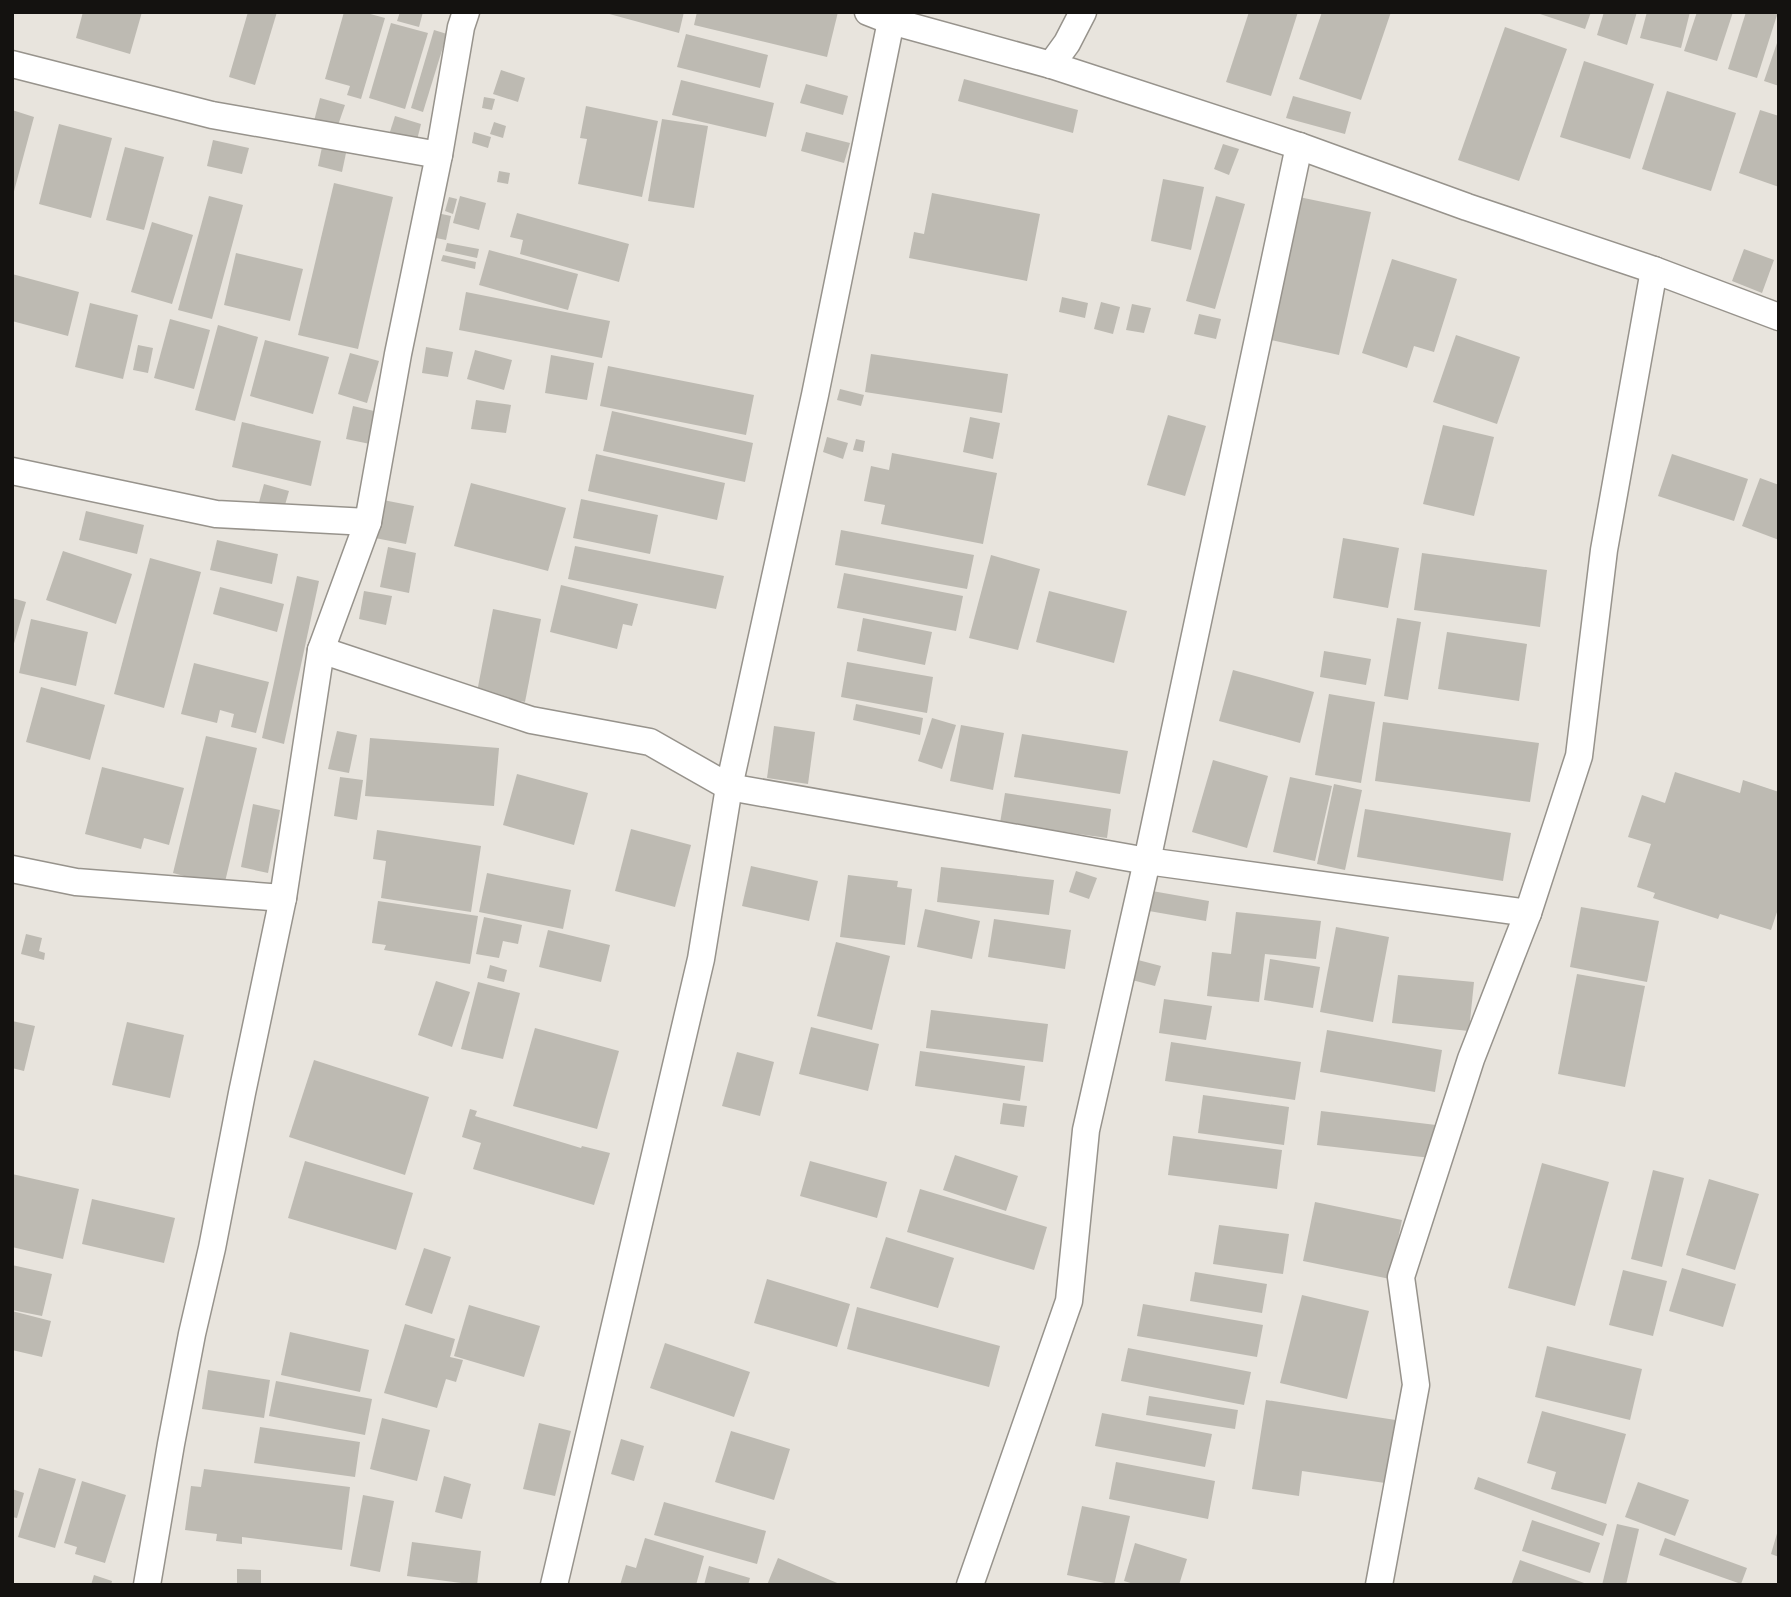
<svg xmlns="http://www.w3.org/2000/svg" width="1791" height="1597" font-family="'PT Sans Narrow',sans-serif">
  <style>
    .building { fill: #bdbab2 }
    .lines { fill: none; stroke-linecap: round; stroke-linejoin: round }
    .street-casing { stroke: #97938c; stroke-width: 29 }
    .street { stroke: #fff; stroke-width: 26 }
  </style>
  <rect width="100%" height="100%" fill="#e8e4dd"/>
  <!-- building -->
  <g class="building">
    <path d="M 83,12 L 142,12 L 130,54 L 76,38 Z"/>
    <path d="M 248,12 L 277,12 L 255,85 L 229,77 Z"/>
    <path d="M 344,12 L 363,12 L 385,18 L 361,99 L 347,95 L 350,86 L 325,79 Z"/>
    <path d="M 400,12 L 423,12 L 419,27 L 397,21 Z"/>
    <path d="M 602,12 L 684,12 L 679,33 Z"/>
    <path d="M 697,12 L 838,12 L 827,57 L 694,25 Z"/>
    <path d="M 1249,12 L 1298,12 L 1271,96 L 1226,82 Z"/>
    <path d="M 1322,12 L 1391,12 L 1361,100 L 1299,79 Z"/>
    <path d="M 1534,12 L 1591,12 L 1585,29 Z"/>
    <path d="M 1604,12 L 1637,12 L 1627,45 L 1597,35 Z"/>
    <path d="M 1647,12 L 1690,12 L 1681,48 L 1640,38 Z"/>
    <path d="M 1697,12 L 1733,12 L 1717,61 L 1684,51 Z"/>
    <path d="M 1746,12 L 1778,12 L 1757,78 L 1728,69 Z"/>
    <path d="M 391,23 L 428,33 L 405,109 L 369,98 Z"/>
    <path d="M 1505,27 L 1567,49 L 1519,181 L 1458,160 Z"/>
    <path d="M 434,30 L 447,34 L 423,112 L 411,108 Z"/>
    <path d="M 686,34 L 768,55 L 760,88 L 677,67 Z"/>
    <path d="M 1778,40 L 1779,40 L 1779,86 L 1764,81 Z"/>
    <path d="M 1584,61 L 1654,84 L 1630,159 L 1560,137 Z"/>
    <path d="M 501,70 L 525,78 L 518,102 L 493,94 Z"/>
    <path d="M 964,79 L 1078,110 L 1073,133 L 958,101 Z"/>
    <path d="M 681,80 L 774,103 L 766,137 L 672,115 Z"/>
    <path d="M 806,84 L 848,96 L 843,115 L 800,103 Z"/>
    <path d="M 1667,91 L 1736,113 L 1711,191 L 1642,169 Z"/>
    <path d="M 1293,96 L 1351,112 L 1345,134 L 1286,118 Z"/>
    <path d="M 484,97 L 495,99 L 492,110 L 482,108 Z"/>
    <path d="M 320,98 L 345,105 L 337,128 L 314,121 Z"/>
    <path d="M 586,106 L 658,121 L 642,197 L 578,184 L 587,139 L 580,138 Z"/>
    <path d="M 12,110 L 34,117 L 13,195 L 12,194 Z"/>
    <path d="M 1760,110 L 1779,116 L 1779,187 L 1739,173 Z"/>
    <path d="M 395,116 L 421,124 L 416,144 L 389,135 Z"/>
    <path d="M 662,119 L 708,126 L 694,208 L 648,201 Z"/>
    <path d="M 494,122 L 506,126 L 503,138 L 490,134 Z"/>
    <path d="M 59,124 L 112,138 L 91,218 L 39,204 Z"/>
    <path d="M 474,132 L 491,137 L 488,148 L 472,143 Z"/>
    <path d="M 806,132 L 850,143 L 844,163 L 801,151 Z"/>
    <path d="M 213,140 L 249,148 L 242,174 L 207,166 Z"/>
    <path d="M 1223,144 L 1239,149 L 1229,175 L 1214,169 Z"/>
    <path d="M 125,147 L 164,157 L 144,230 L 106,220 Z"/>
    <path d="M 322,147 L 346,153 L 342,172 L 318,166 Z"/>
    <path d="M 499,171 L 510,173 L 508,184 L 497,182 Z"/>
    <path d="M 1163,179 L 1204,187 L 1191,250 L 1151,241 Z"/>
    <path d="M 334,183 L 393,197 L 358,349 L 298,335 Z"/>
    <path d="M 932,193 L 1040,214 L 1027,281 L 909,258 L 914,232 L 924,234 Z"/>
    <path d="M 209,196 L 243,205 L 212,319 L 178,310 Z"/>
    <path d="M 460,196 L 486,203 L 479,230 L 453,223 Z"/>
    <path d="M 1216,196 L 1245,204 L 1215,309 L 1186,301 Z"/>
    <path d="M 449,197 L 457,199 L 453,214 L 445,211 Z"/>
    <path d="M 1299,197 L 1371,212 L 1339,355 L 1267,339 Z"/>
    <path d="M 437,213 L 451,216 L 446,240 L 431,237 Z"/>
    <path d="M 517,213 L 629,244 L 619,282 L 520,254 L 523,240 L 510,237 Z"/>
    <path d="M 152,222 L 193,235 L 172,304 L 131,292 Z"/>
    <path d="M 447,243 L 479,249 L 477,258 L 445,251 Z"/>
    <path d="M 1744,249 L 1774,260 L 1762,293 L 1732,281 Z"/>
    <path d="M 489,250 L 578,274 L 568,310 L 479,285 Z"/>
    <path d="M 236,253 L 303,269 L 290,321 L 224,305 Z"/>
    <path d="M 443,255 L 476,262 L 475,269 L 441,261 Z"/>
    <path d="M 1392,259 L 1457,279 L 1434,352 L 1414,346 L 1407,368 L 1362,353 Z"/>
    <path d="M 12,274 L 79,292 L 68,336 L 12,321 Z"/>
    <path d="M 466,292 L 610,321 L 602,358 L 459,330 Z"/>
    <path d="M 1062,297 L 1088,303 L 1085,318 L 1059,312 Z"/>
    <path d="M 1101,302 L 1120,307 L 1113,334 L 1094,329 Z"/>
    <path d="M 90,303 L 138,315 L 123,379 L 75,367 Z"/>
    <path d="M 1132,304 L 1151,308 L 1144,333 L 1126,330 Z"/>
    <path d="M 1199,314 L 1221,319 L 1216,339 L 1194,334 Z"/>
    <path d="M 170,319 L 210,330 L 194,389 L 154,378 Z"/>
    <path d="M 218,325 L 258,337 L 235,421 L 195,410 Z"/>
    <path d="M 1456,335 L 1520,357 L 1497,424 L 1433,402 Z"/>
    <path d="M 265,340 L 329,357 L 313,414 L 250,396 Z"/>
    <path d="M 138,345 L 153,348 L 148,373 L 133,370 Z"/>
    <path d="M 426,347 L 453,352 L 448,377 L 422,373 Z"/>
    <path d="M 475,350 L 512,360 L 504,390 L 467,379 Z"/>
    <path d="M 350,353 L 379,361 L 367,403 L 338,394 Z"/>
    <path d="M 871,354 L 1008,374 L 1002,413 L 865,392 Z"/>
    <path d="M 551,355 L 594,363 L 587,400 L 545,393 Z"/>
    <path d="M 608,366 L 754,395 L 746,435 L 600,406 Z"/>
    <path d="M 840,389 L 864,395 L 861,406 L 837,400 Z"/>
    <path d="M 476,400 L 511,405 L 506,433 L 471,429 Z"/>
    <path d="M 353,406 L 378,412 L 370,444 L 346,439 Z"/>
    <path d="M 612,411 L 753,443 L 745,482 L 603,451 Z"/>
    <path d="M 1168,415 L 1206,426 L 1185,496 L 1147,485 Z"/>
    <path d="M 970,417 L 1000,423 L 993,459 L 963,452 Z"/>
    <path d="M 242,422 L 321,441 L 311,486 L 232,467 Z"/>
    <path d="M 1443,425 L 1494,437 L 1474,516 L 1423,504 Z"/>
    <path d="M 827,437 L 848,443 L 843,459 L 823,452 Z"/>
    <path d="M 856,439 L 865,441 L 863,452 L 853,450 Z"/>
    <path d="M 892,453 L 997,473 L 983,544 L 881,524 L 885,505 L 864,501 L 871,466 L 889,470 Z"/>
    <path d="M 596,454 L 725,483 L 717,520 L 588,491 Z"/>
    <path d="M 1672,454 L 1748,479 L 1734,521 L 1658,496 Z"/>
    <path d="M 1760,478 L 1779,485 L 1779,540 L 1742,526 Z"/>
    <path d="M 471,483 L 566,508 L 548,571 L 454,546 Z"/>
    <path d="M 264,484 L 289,491 L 283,512 L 258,506 Z"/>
    <path d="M 581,499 L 658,515 L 650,554 L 573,538 Z"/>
    <path d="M 383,500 L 414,506 L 406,544 L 375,538 Z"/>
    <path d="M 86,511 L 144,525 L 137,554 L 79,540 Z"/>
    <path d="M 841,530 L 974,555 L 967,589 L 835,565 Z"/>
    <path d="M 1343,538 L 1399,548 L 1388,608 L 1333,598 Z"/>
    <path d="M 217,540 L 278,554 L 272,584 L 210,570 Z"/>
    <path d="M 575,546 L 724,576 L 716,609 L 568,579 Z"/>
    <path d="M 388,547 L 416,553 L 409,593 L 380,587 Z"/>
    <path d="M 63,551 L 132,574 L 116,624 L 46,600 Z"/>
    <path d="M 1422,553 L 1547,570 L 1540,627 L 1414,610 Z"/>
    <path d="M 991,555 L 1040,569 L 1018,650 L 969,638 Z"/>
    <path d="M 150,558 L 201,572 L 164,708 L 114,694 Z"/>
    <path d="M 844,573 L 963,596 L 956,631 L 837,608 Z"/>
    <path d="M 297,576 L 319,581 L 284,744 L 262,738 Z"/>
    <path d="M 561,585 L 638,604 L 632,626 L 623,624 L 617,649 L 550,632 Z"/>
    <path d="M 220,587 L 284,604 L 277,632 L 213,614 Z"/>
    <path d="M 364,591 L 392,596 L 386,625 L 359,619 Z"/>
    <path d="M 1049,591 L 1127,611 L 1114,663 L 1036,642 Z"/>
    <path d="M 12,598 L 26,602 L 13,647 L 12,647 Z"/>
    <path d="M 493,609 L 541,619 L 525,702 L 477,692 Z"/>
    <path d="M 863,618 L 932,632 L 925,665 L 857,651 Z"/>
    <path d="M 1397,618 L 1421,622 L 1408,700 L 1384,696 Z"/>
    <path d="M 31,619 L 88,632 L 76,686 L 19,673 Z"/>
    <path d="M 1447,632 L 1527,644 L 1519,701 L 1438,689 Z"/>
    <path d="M 1324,651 L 1371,659 L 1366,685 L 1320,677 Z"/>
    <path d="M 847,662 L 933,677 L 927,713 L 841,697 Z"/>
    <path d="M 194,663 L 269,682 L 256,733 L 231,727 L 234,714 L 220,710 L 217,723 L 181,714 Z"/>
    <path d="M 1233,670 L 1314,692 L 1300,743 L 1219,721 Z"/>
    <path d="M 41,687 L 105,705 L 90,760 L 26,742 Z"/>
    <path d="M 1329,694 L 1375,702 L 1361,783 L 1315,775 Z"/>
    <path d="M 856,704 L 923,718 L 920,735 L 853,720 Z"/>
    <path d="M 932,718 L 956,725 L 942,769 L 918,761 Z"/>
    <path d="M 1383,722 L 1539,743 L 1530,802 L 1375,781 Z"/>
    <path d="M 961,725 L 1004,733 L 993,790 L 950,781 Z"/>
    <path d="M 774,726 L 815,732 L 808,784 L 767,778 Z"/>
    <path d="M 337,731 L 357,735 L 349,773 L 328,769 Z"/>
    <path d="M 1022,734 L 1128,751 L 1120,794 L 1014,777 Z"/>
    <path d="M 206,736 L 257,748 L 224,886 L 187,883 L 188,877 L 173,873 Z"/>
    <path d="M 370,738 L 499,748 L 494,806 L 365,796 Z"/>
    <path d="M 1213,760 L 1268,776 L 1247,848 L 1192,832 Z"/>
    <path d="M 102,767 L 184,788 L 169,845 L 144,838 L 141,849 L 85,834 Z"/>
    <path d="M 1675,772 L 1740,793 L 1743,780 L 1779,792 L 1779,906 L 1771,930 L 1720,914 L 1718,919 L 1653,898 L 1655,893 L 1637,887 L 1651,844 L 1628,837 L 1642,795 L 1665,803 Z"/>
    <path d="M 517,774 L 588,793 L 574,845 L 503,825 Z"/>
    <path d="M 340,777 L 363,780 L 357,820 L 334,816 Z"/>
    <path d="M 1290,777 L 1332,786 L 1315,861 L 1273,852 Z"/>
    <path d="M 1334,784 L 1362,790 L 1345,870 L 1317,864 Z"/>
    <path d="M 1005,793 L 1111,809 L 1107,838 L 1000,823 Z"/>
    <path d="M 253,804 L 280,810 L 268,873 L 241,867 Z"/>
    <path d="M 1365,809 L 1511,833 L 1503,881 L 1357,857 Z"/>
    <path d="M 631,829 L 691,845 L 675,907 L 615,891 Z"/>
    <path d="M 377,830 L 481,846 L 471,912 L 381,898 L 386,861 L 373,859 Z"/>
    <path d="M 751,866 L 818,881 L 809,921 L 742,906 Z"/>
    <path d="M 941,867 L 1054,880 L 1049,915 L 937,902 Z"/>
    <path d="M 1076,871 L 1097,878 L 1089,899 L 1069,892 Z"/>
    <path d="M 487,873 L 571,890 L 563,929 L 479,912 Z"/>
    <path d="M 848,875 L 898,881 L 897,887 L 912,889 L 905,945 L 840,937 Z"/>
    <path d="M 1152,891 L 1209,901 L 1206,921 L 1149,911 Z"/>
    <path d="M 378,901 L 478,916 L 470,964 L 384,950 L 386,945 L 372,943 Z"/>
    <path d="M 1581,907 L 1659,921 L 1647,982 L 1570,967 Z"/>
    <path d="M 925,909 L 980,921 L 972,959 L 917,947 Z"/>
    <path d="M 1236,912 L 1321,921 L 1316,959 L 1265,954 L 1259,1002 L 1207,996 L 1212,952 L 1231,954 Z"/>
    <path d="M 484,917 L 522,925 L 518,944 L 503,941 L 499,958 L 476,954 Z"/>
    <path d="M 994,919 L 1071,930 L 1065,969 L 988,957 Z"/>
    <path d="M 1336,927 L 1389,937 L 1373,1022 L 1320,1012 Z"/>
    <path d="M 548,930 L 610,945 L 601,982 L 539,967 Z"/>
    <path d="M 26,934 L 42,938 L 39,951 L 45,953 L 44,960 L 21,954 Z"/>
    <path d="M 836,942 L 890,956 L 872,1030 L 817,1016 Z"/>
    <path d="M 1270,959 L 1320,967 L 1313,1008 L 1264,1000 Z"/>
    <path d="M 1138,960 L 1161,966 L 1155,986 L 1132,980 Z"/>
    <path d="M 490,965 L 507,970 L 504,982 L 487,978 Z"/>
    <path d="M 1577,974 L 1645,986 L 1625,1087 L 1558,1074 Z"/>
    <path d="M 1398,975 L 1474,982 L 1469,1031 L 1392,1023 Z"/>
    <path d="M 436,981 L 470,992 L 452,1047 L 418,1035 Z"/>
    <path d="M 478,982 L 520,993 L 503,1059 L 461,1049 Z"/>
    <path d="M 1164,999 L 1212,1006 L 1206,1040 L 1159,1033 Z"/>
    <path d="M 931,1010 L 1048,1024 L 1043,1062 L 926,1048 Z"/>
    <path d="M 12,1021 L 35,1026 L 24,1071 L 12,1068 Z"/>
    <path d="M 127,1022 L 184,1035 L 170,1098 L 112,1085 Z"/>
    <path d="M 811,1027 L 879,1044 L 868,1091 L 799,1074 Z"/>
    <path d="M 535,1028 L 619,1051 L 597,1129 L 513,1106 Z"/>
    <path d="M 1327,1030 L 1442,1050 L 1435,1092 L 1320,1072 Z"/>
    <path d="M 1171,1042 L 1301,1062 L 1295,1100 L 1165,1081 Z"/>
    <path d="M 920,1051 L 1025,1066 L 1020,1101 L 915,1086 Z"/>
    <path d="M 737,1052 L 774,1062 L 760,1116 L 722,1106 Z"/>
    <path d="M 314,1060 L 429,1097 L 405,1175 L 289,1137 Z"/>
    <path d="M 1203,1095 L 1289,1107 L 1284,1145 L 1198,1133 Z"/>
    <path d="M 1003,1103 L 1027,1106 L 1024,1127 L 1000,1124 Z"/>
    <path d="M 470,1109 L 477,1111 L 475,1116 L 581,1148 L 582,1146 L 610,1153 L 594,1205 L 473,1169 L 481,1143 L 462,1137 Z"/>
    <path d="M 1321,1111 L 1436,1125 L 1431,1158 L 1317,1145 Z"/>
    <path d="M 1173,1136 L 1282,1150 L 1277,1189 L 1168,1175 Z"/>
    <path d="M 955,1155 L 1018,1176 L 1006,1211 L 943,1190 Z"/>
    <path d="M 305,1161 L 413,1193 L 396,1250 L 288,1218 Z"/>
    <path d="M 810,1161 L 887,1182 L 877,1218 L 800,1196 Z"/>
    <path d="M 1542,1163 L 1609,1182 L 1575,1306 L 1508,1288 Z"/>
    <path d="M 1653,1170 L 1684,1178 L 1662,1267 L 1631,1259 Z"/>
    <path d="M 12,1174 L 79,1189 L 63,1259 L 12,1247 Z"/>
    <path d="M 1709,1179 L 1759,1194 L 1735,1270 L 1686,1255 Z"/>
    <path d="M 920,1189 L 1047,1227 L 1034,1270 L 907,1232 Z"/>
    <path d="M 92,1199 L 175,1218 L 164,1263 L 82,1244 Z"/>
    <path d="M 1315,1202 L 1402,1220 L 1390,1279 L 1303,1261 Z"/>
    <path d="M 1219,1225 L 1289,1234 L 1283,1274 L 1213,1264 Z"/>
    <path d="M 886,1237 L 954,1258 L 938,1308 L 870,1288 Z"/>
    <path d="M 424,1248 L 451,1257 L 432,1314 L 405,1305 Z"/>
    <path d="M 12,1265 L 52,1274 L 42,1316 L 12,1310 Z"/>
    <path d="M 1682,1268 L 1736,1284 L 1723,1327 L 1669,1311 Z"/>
    <path d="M 1623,1270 L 1667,1281 L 1653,1336 L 1609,1325 Z"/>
    <path d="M 1195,1272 L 1267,1284 L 1262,1313 L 1190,1301 Z"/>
    <path d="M 767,1279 L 850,1304 L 837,1347 L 754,1323 Z"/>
    <path d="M 1302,1295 L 1369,1311 L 1347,1399 L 1280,1383 Z"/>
    <path d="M 1143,1304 L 1263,1325 L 1257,1357 L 1137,1336 Z"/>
    <path d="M 469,1305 L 540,1326 L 524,1377 L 454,1356 Z"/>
    <path d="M 857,1307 L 1000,1346 L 989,1387 L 847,1349 Z"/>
    <path d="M 12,1311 L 51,1321 L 42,1357 L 12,1350 Z"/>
    <path d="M 405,1324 L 455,1339 L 450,1357 L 463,1360 L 456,1382 L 446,1379 L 437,1408 L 384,1393 Z"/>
    <path d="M 290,1332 L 369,1350 L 360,1392 L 281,1375 Z"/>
    <path d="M 665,1343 L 750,1372 L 734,1417 L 650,1388 Z"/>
    <path d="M 1547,1346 L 1642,1369 L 1630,1420 L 1535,1397 Z"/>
    <path d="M 1128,1348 L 1251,1372 L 1244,1405 L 1121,1381 Z"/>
    <path d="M 208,1370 L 270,1380 L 264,1418 L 202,1409 Z"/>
    <path d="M 276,1381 L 372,1399 L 365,1435 L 269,1416 Z"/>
    <path d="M 1149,1396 L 1238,1410 L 1235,1429 L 1146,1415 Z"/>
    <path d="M 1266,1400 L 1402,1421 L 1392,1484 L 1302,1471 L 1299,1496 L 1252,1489 Z"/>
    <path d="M 1542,1411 L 1626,1434 L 1606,1504 L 1551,1489 L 1556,1472 L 1527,1463 Z"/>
    <path d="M 1102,1413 L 1212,1434 L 1205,1467 L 1095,1446 Z"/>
    <path d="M 382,1418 L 430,1430 L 417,1481 L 370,1469 Z"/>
    <path d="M 539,1423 L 571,1431 L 555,1496 L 523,1489 Z"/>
    <path d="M 260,1427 L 360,1442 L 355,1477 L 254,1463 Z"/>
    <path d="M 731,1431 L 790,1449 L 774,1500 L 715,1482 Z"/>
    <path d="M 621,1439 L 644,1446 L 634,1481 L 611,1474 Z"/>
    <path d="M 1116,1462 L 1215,1481 L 1208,1519 L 1109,1499 Z"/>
    <path d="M 39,1468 L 76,1479 L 55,1548 L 18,1537 Z"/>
    <path d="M 204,1469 L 350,1487 L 342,1550 L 242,1537 L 242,1544 L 216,1541 L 217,1534 L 185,1530 L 191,1486 L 201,1487 Z"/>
    <path d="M 444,1476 L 471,1484 L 462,1519 L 435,1512 Z"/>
    <path d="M 1478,1477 L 1607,1524 L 1603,1536 L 1474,1489 Z"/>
    <path d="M 82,1481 L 126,1495 L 105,1563 L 75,1554 L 77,1547 L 64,1543 Z"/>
    <path d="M 1638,1482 L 1689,1500 L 1675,1536 L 1625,1517 Z"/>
    <path d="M 12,1489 L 24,1493 L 17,1518 L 12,1517 Z"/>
    <path d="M 363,1495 L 394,1501 L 380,1572 L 350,1566 Z"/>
    <path d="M 664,1502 L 766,1531 L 757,1564 L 654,1535 Z"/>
    <path d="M 1082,1506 L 1130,1516 L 1114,1585 L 1067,1575 Z"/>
    <path d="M 1532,1520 L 1600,1543 L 1590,1573 L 1522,1551 Z"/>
    <path d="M 1617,1524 L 1639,1529 L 1626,1585 L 1602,1585 Z"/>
    <path d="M 1778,1530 L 1779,1530 L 1779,1557 L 1771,1554 Z"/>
    <path d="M 645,1538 L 704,1556 L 696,1585 L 620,1585 L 626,1565 L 636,1568 Z"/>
    <path d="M 1665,1538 L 1747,1568 L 1741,1584 L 1659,1555 Z"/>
    <path d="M 412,1542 L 481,1551 L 477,1585 L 407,1576 Z"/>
    <path d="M 1135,1543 L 1187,1559 L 1179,1585 L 1137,1585 L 1124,1581 Z"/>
    <path d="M 778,1558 L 842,1585 L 767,1585 Z"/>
    <path d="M 1520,1560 L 1587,1584 L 1587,1585 L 1511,1585 Z"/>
    <path d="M 709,1566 L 750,1578 L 748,1585 L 704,1585 Z"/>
    <path d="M 237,1569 L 261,1570 L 261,1583 L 237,1583 Z"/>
    <path d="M 94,1575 L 112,1581 L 111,1585 L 91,1585 Z"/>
  </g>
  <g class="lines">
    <!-- street casing -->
    <g class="street-casing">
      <g id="street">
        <path d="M 868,12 L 891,21 L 1051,65 L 1299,146 L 1467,207 L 1654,270 L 1779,317"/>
        <path d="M 12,64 L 212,115 L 439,155"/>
        <path d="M 1051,65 L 1067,43 L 1083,12"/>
        <path d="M 12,471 L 216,514 L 368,522"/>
        <path d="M 321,650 L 531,720 L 650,742 L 729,787 L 1147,861 L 1528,913"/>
        <path d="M 12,869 L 76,882 L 283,898"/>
        <path d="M 147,1585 L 171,1444 L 192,1334 L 212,1248 L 242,1093 L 283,898 L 321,650 L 368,522 L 398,354 L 439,155 L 461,27 L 466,12"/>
        <path d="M 554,1585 L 701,959 L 729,787 L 815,395 L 891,21"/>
        <path d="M 970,1585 L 1069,1301 L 1086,1130 L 1147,861 L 1299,146"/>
        <path d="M 1379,1585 L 1416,1385 L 1401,1277 L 1471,1059 L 1528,913 L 1579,756 L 1604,550 L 1654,270"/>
      </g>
    </g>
    <!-- street -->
    <use href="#street" class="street"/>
  </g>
  <!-- border -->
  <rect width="1791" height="1597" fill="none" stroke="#141210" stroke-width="28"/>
</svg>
